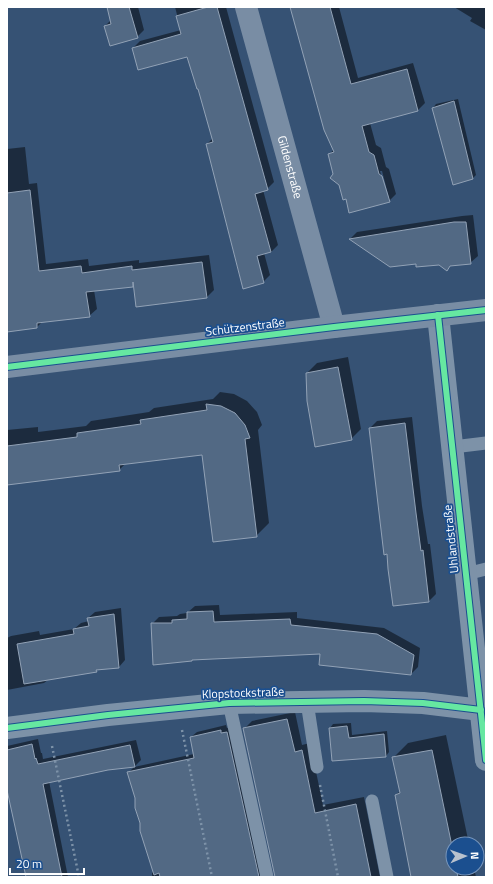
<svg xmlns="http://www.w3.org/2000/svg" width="493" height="884" font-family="'Titillium Web',sans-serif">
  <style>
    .shadow { fill: #0007; fill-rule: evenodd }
    .building { fill: #526984; stroke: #92a2b6 }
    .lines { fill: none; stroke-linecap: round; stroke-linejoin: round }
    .path { stroke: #7d92a8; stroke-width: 2.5; stroke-dasharray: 2 3; stroke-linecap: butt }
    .lane { stroke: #7d92a8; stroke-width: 13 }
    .street { stroke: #7d92a8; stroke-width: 22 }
    .secondary { stroke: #798da4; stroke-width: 22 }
    .cycleway-casing { stroke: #1b4f8f; stroke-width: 8 }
    .cycleway { stroke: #66e7a1; stroke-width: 6 }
    .labels { text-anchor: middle; stroke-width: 3.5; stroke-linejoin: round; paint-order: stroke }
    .street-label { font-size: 12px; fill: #fff; stroke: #1b4f8f }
  </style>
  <rect width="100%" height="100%" fill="#365274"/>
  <!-- shadow -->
  <g class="shadow">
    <path d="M 108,7 L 138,7 L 144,30 L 137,37 L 105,26 L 111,20 Z"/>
    <path d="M 175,7 L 226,7 L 274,182 L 267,189 L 263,190 L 278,245 L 271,252 L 264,253 L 270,275 L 263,282 L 243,288 L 207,144 L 213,138 L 199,87 L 197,88 L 188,56 L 139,69 L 133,48 L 140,41 L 181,30 ZM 256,251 L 264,279 L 262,279 L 254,252 Z"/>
    <path d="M 291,7 L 339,7 L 358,78 L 413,63 L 425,103 L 418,110 L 370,123 L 376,145 L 381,148 L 386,167 L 389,169 L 396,194 L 389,201 L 347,198 L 334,174 L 329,155 L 334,149 ZM 380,171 L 382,171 L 389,198 L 387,198 Z"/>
    <path d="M 454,7 L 486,7 L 486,30 L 470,21 L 472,18 Z"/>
    <path d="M 458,99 L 476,175 L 473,178 L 454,183 L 433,108 L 436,104 Z"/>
    <path d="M 25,147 L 29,184 L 37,183 L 46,264 L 88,259 L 89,266 L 139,260 L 139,263 L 209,255 L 214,290 L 206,298 L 134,284 L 132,286 L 94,290 L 97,309 L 89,316 L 42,322 L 37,327 L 7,331 L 7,149 Z"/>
    <path d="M 473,215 L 478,256 L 470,263 L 439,264 L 417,263 L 350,239 L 357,232 L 462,216 Z"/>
    <path d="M 348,357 L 361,429 L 351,439 L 307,373 L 317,363 Z"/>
    <path d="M 220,392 L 234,394 L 247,401 L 257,412 L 262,425 L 258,430 L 269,523 L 256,536 L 203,454 L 126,463 L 119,470 L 7,484 L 7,430 L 38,427 L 38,432 L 86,426 L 91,421 L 149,412 L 154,408 L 213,399 Z"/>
    <path d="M 412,417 L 422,506 L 428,544 L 430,544 L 436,594 L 429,601 L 394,605 L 388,553 L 370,428 L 377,421 Z"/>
    <path d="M 219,605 L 220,615 L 297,612 L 297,618 L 384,628 L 420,648 L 418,667 L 411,674 L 321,653 L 152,624 L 159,617 L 177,616 L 180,614 L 187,613 L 195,606 Z"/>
    <path d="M 121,608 L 125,660 L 119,667 L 98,669 L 96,671 L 49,679 L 44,683 L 7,690 L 7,638 L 11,636 L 39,631 L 40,635 L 74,629 L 81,623 L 89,621 L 88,618 L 95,612 Z"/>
    <path d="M 295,712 L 302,745 L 310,743 L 323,805 L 364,797 L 380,877 L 284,877 L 244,729 L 252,721 Z"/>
    <path d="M 351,723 L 352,735 L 387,731 L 389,752 L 386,756 L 333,760 L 330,728 L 333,724 Z"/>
    <path d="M 226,725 L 227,728 L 233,727 L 262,877 L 152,877 L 152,873 L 154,871 L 136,798 L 129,772 L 135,766 L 108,769 L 49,781 L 68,877 L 27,877 L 9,792 L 7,793 L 7,746 L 38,739 L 41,753 L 42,753 L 43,759 L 136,740 L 141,760 L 134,767 L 194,754 L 191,737 L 197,732 Z"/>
    <path d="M 446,735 L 469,844 L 453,844 L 453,868 L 474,868 L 476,877 L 412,877 L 396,795 L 400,791 L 393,758 L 408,743 Z"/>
  </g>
  <!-- building -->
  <g class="building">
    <path d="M 107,7 L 129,7 L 138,38 L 110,46 L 104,26 L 111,24 Z"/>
    <path d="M 208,7 L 217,7 L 268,190 L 255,194 L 271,252 L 257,256 L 264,283 L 243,289 L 206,144 L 213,142 L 198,89 L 197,89 L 187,57 L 138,70 L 132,48 L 181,34 L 176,16 Z"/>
    <path d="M 290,7 L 330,7 L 351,84 L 407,69 L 418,111 L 362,126 L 369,152 L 374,155 L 379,174 L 382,176 L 390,202 L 349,213 L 346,199 L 343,200 L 339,185 L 330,178 L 333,174 L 328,154 L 334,152 L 324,130 Z"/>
    <path d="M 454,101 L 473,179 L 453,185 L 432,108 Z"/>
    <path d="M 30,190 L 39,271 L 81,266 L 82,273 L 132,266 L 132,270 L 202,262 L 207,298 L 136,307 L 133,282 L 133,287 L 86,292 L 90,317 L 37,323 L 37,328 L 7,332 L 7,193 Z"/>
    <path d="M 454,222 L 466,222 L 471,264 L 450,266 L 447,271 L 439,265 L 416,267 L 416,264 L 390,267 L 349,239 Z"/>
    <path d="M 338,367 L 352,440 L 315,447 L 307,401 L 306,373 Z"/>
    <path d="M 206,404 L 221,406 L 235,413 L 245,425 L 250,438 L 245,439 L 257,537 L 213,542 L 202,455 L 119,465 L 120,471 L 7,485 L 7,446 L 77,437 L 77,433 L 141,424 L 140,420 L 207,410 Z"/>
    <path d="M 405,423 L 416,513 L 421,551 L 423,550 L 429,602 L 393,606 L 388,569 L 387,554 L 384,555 L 369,428 Z"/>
    <path d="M 213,611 L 214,622 L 290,619 L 291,625 L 377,634 L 414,655 L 411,675 L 319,665 L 320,654 L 192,660 L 192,661 L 153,665 L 151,623 L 172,623 L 172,620 L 187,619 L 187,612 Z"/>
    <path d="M 114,614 L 119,668 L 96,670 L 97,672 L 24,684 L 17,644 L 74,634 L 73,629 L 89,626 L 87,618 Z"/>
    <path d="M 287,719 L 295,752 L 302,750 L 315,813 L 356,804 L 371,877 L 275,877 L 243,728 Z"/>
    <path d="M 347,726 L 349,738 L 384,734 L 386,757 L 332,761 L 329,728 Z"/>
    <path d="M 221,730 L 221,733 L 227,732 L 259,877 L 160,877 L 159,873 L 154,875 L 140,831 L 140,823 L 135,808 L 135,798 L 127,772 L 194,758 L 190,737 Z"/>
    <path d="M 32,744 L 35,759 L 36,758 L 38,764 L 130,745 L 135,767 L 108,770 L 43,784 L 62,877 L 26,877 L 7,790 L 7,750 Z"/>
    <path d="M 432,750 L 453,851 L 453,868 L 456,868 L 458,877 L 411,877 L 395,795 L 400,793 L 392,757 Z"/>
  </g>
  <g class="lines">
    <!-- path -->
    <g class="path">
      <path d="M 182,730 L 212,877"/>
      <path d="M 52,746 L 79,877"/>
      <path d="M 320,785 L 338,877"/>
    </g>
    <!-- lane -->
    <g class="lane">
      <path d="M 453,447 L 486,443"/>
      <path d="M 466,574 L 486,569"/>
      <path d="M 307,702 L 317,767"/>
      <path d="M 229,703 L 267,877"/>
      <path d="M 372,801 L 387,877"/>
    </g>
    <!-- street -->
    <g class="street">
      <path d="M 438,315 L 486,760"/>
      <path d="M 7,728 L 108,715 L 229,703 L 364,701 L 423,703 L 481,710"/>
    </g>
    <!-- secondary -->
    <g class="secondary">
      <path id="s1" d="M 246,7 L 334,327"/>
      <path d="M 7,367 L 334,327 L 486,310"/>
    </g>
    <!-- cycleway casing -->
    <g class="cycleway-casing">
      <g id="cycleway">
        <path d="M 438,315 L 486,760"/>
        <path d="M 7,367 L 334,327 L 486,310"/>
        <path d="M 7,728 L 108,715 L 229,703 L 364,701 L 423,703 L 481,710"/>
      </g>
    </g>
    <!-- cycleway -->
    <use href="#cycleway" class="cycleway"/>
  </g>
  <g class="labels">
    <!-- street labels -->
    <g class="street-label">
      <text dy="4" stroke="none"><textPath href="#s1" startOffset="166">Gildenstraße</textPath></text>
      <text transform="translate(245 327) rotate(-7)" y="4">Schützenstraße</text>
      <text transform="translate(451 539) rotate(-96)" y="4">Uhlandstraße</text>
      <text transform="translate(243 693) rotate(-2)" y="4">Klopstockstraße</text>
    </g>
  </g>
  <!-- border -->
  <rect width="493" height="884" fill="none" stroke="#ffffff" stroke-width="16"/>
  <!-- north arrow -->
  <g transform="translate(465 856) rotate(88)"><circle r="19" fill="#1b4f8f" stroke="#7695bc"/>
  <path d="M0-3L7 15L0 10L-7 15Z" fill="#b9c2ce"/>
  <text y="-6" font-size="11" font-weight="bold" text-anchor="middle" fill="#ffffff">N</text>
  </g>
  <!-- scale -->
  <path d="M10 868v6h74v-6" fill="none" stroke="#ffffff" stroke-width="2"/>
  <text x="16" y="868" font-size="12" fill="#ffffff" stroke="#1b4f8f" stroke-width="3" paint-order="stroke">20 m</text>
</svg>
